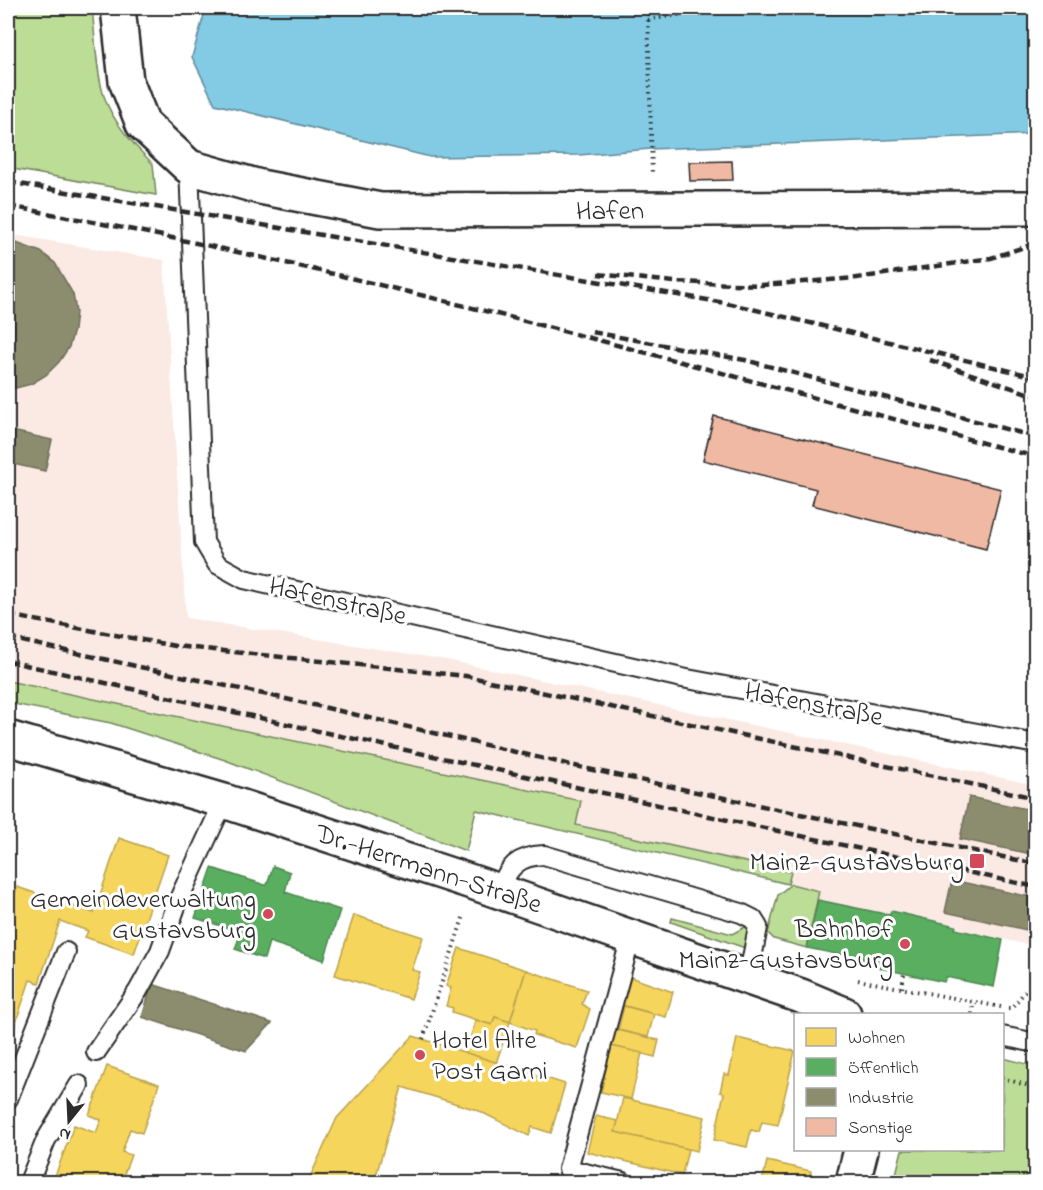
<svg xmlns="http://www.w3.org/2000/svg" width="1043" height="1190" font-family="'Indie Flower',sans-serif">
  <style>
    .built { fill: #faeae3 }
    .green { fill: #bcdd96; stroke: #748460; stroke-width: 1.5 }
    .water { fill: #83cbe4; stroke: #608b9a; stroke-width: 1.5 }
    .homes { fill: #f6d55c; stroke: #b9a24d; stroke-width: 1.5 }
    .public { fill: #5aae61; stroke: #4c8751; stroke-width: 1.5 }
    .industry { fill: #8c8c6e; stroke: #6f6f5a; stroke-width: 1.5 }
    .building { fill: #f0b9a3; stroke: #2b2b2b; stroke-width: 1.5 }
    .lines { fill: none; stroke-linecap: round; stroke-linejoin: round }
    .service-casing { stroke: #2b2b2b; stroke-width: 22 }
    .minor-casing { stroke: #2b2b2b; stroke-width: 38 }
    .path { stroke: #2b2b2b; stroke-width: 4; stroke-dasharray: 1.5 4.5; stroke-linecap: butt }
    .service { stroke: #fff; stroke-width: 18 }
    .minor { stroke: #fff; stroke-width: 33 }
    .rail { stroke: #2b2b2b; stroke-width: 4.5; stroke-dasharray: 9 4.5; stroke-linecap: butt }
    .poi-dot { fill: #d1495b; stroke: #fff; stroke-width: 2 }
    .labels { text-anchor: middle; stroke-width: 6; stroke-linejoin: round; paint-order: stroke }
    .street-label { font-size: 27px; fill: #2b2b2b; stroke: #fff }
    .poi-label { font-size: 27px; fill: #2b2b2b; stroke: #fff; text-anchor: end }
  </style>
  <rect width="100%" height="100%" fill="#fff"/>
  <filter id="ink" filterUnits="userSpaceOnUse"><feTurbulence type="fractalNoise" baseFrequency=".0167" numOctaves="2"/><feDisplacementMap in="SourceGraphic" scale="12" xChannelSelector="R" yChannelSelector="G"/><feConvolveMatrix kernelMatrix="1 2 1 2 8 2 1 2 1" color-interpolation-filters="sRGB"/></filter>
  <g filter="url(#ink)">
    <!-- built -->
    <path class="built" d="M 8,234 L 164,260 L 186,618 L 447,660 L 1035,785 L 1035,946 L 955,929 L 956,925 L 891,911 L 890,915 L 818,900 L 819,890 L 111,723 L 8,703 Z"/>
    <!-- green -->
    <g class="green">
      <path d="M 8,8 L 92,8 C 95,33 96,73 104,96 C 113,123 133,144 153,164 L 156,195 L 8,168 Z"/>
      <path d="M 8,681 L 581,801 L 576,825 L 791,872 L 788,884 L 476,810 L 466,851 L 225,760 L 111,723 L 8,703 Z"/>
      <path d="M 791,884 L 819,891 L 807,948 L 774,939 L 768,933 L 778,895 Z"/>
      <path d="M 672,918 L 732,934 L 747,926 L 749,935 L 745,948 L 671,922 Z"/>
      <path d="M 1003,1058 L 1035,1066 L 1035,1182 L 894,1182 L 902,1150 L 1002,1150 Z"/>
    </g>
    <!-- water -->
    <path class="water" d="M 206,8 L 1035,8 L 1035,134 L 650,149 L 579,155 L 430,157 L 215,104 L 192,57 Z"/>
    <!-- homes -->
    <g class="homes">
      <path d="M 119,838 L 168,855 L 134,954 L 85,937 L 88,931 L 60,921 L 39,983 L 30,980 L 8,1046 L 8,915 L 17,887 L 94,913 Z"/>
      <path d="M 354,915 L 423,937 L 412,970 L 420,972 L 411,999 L 335,975 Z"/>
      <path d="M 459,948 L 526,970 L 510,1022 L 495,1017 L 492,1025 L 452,1012 L 453,1008 L 446,1006 L 451,988 L 446,986 Z"/>
      <path d="M 526,970 L 587,990 L 582,1004 L 590,1009 L 577,1048 L 534,1035 L 535,1031 L 510,1022 Z"/>
      <path d="M 630,977 L 673,992 L 666,1017 L 622,1005 Z"/>
      <path d="M 624,1006 L 654,1014 L 648,1037 L 618,1030 Z"/>
      <path d="M 495,1017 L 510,1022 L 496,1063 L 465,1053 L 476,1020 L 492,1025 Z"/>
      <path d="M 613,1029 L 659,1040 L 655,1057 L 608,1045 Z"/>
      <path d="M 413,1036 L 565,1084 L 551,1133 L 532,1127 L 529,1136 L 477,1110 L 402,1087 L 374,1182 L 327,1182 L 310,1177 L 337,1118 Z"/>
      <path d="M 737,1038 L 795,1051 L 778,1125 L 762,1122 L 759,1132 L 751,1130 L 747,1147 L 714,1140 L 724,1093 L 720,1092 L 724,1074 L 729,1075 Z"/>
      <path d="M 611,1046 L 642,1053 L 631,1099 L 601,1092 Z"/>
      <path d="M 107,1066 L 159,1084 L 142,1133 L 130,1129 L 122,1152 L 131,1155 L 121,1182 L 61,1182 L 63,1179 L 55,1176 L 74,1125 L 96,1133 L 101,1120 L 89,1115 Z"/>
      <path d="M 623,1098 L 705,1117 L 697,1151 L 615,1132 Z"/>
      <path d="M 596,1116 L 618,1121 L 615,1132 L 688,1149 L 682,1175 L 587,1152 Z"/>
      <path d="M 767,1161 L 811,1171 L 809,1182 L 762,1182 Z"/>
    </g>
    <!-- public -->
    <g class="public">
      <path d="M 273,866 L 290,872 L 285,892 L 340,910 L 324,960 L 269,942 L 264,959 L 235,949 L 241,932 L 195,918 L 212,868 L 265,885 L 267,885 Z"/>
      <path d="M 818,900 L 890,915 L 891,911 L 956,926 L 955,929 L 1003,940 L 994,987 L 946,977 L 944,982 L 879,968 L 880,963 L 807,948 Z"/>
    </g>
    <!-- industry -->
    <g class="industry">
      <path d="M 8,240 L 41,252 L 55,263 L 73,294 L 76,312 L 74,330 L 69,347 L 59,362 L 46,375 L 31,384 L 8,390 Z"/>
      <path d="M 8,430 L 52,440 L 45,471 L 8,463 Z"/>
      <path d="M 969,797 L 1036,811 L 1036,855 L 960,839 Z"/>
      <path d="M 952,880 L 1036,898 L 1036,932 L 945,912 Z"/>
      <path d="M 152,984 L 272,1023 L 246,1051 L 142,1017 Z"/>
    </g>
    <!-- building -->
    <g class="building">
      <path d="M 732,161 L 733,180 L 690,181 L 689,162 Z"/>
      <path d="M 714,416 L 1001,489 L 986,549 L 812,505 L 816,489 L 703,460 Z"/>
    </g>
    <g class="lines">
      <!-- service casing -->
      <g class="service-casing">
        <g id="service">
          <path d="M 189,167 L 204,542 L 217,564 L 244,579 L 682,678 L 1036,744"/>
          <path d="M 498,891 C 509,867 517,856 544,855 L 741,913 L 753,919 L 758,927 L 748,979"/>
          <path d="M 1002,1036 L 1036,1043"/>
          <path d="M 96,1052 L 138,991 L 160,951 L 178,901 L 224,801"/>
          <path d="M 8,1099 L 66,952"/>
          <path d="M 29,1182 L 46,1140 L 79,1085"/>
          <path d="M 623,1182 L 568,1169 L 631,937"/>
        </g>
      </g>
      <!-- minor casing -->
      <g class="minor-casing">
        <g id="minor">
          <path d="M 118,8 L 126,81 L 143,124 L 189,167 L 260,187 L 380,210 L 1036,208"/>
          <path d="M 8,738 L 224,801 L 475,883 L 801,996 L 844,1014"/>
          <path d="M 853,1182 L 861,1150"/>
        </g>
      </g>
      <!-- path -->
      <g class="path">
        <path d="M 648,8 L 652,176"/>
        <path d="M 648,20 L 719,8"/>
        <path d="M 858,980 L 1001,1007"/>
        <path d="M 902,988 L 904,973"/>
        <path d="M 1008,1008 L 1011,1008 L 1036,979"/>
        <path d="M 972,1014 L 973,1002"/>
        <path d="M 423,1039 L 464,915"/>
        <path d="M 1002,1078 L 1036,1088"/>
      </g>
      <!-- service -->
      <use href="#service" class="service"/>
      <!-- minor -->
      <use href="#minor" class="minor"/>
      <!-- rail -->
      <g class="rail">
        <path d="M 8,182 L 731,304 L 1036,377"/>
        <path d="M 8,206 C 355,268 695,367 1036,457"/>
        <path d="M 598,274 L 674,282 L 761,285 L 857,278 L 991,258 L 1036,243"/>
        <path d="M 592,332 L 745,360 L 1036,437"/>
        <path d="M 930,360 L 1036,396"/>
        <path d="M 8,615 L 175,646 L 466,676 L 1036,798"/>
        <path d="M 8,638 L 327,708 L 588,769 L 1036,864"/>
        <path d="M 8,661 L 318,731 L 1036,887"/>
      </g>
    </g>
  </g>
  <!-- markers -->
  <g class="poi-dot">
    <rect x="969" y="853" width="16" height="16" rx="3"/>
    <circle cx="268" cy="914" r="6"/>
    <circle cx="905" cy="944" r="6"/>
    <circle cx="420" cy="1055" r="6"/>
  </g>
  <g class="labels">
    <!-- street labels -->
    <g class="street-label">
      <text transform="translate(610 210) rotate(-1)" y="9">Hafen</text>
      <text transform="translate(338 600) rotate(13)" y="9">Hafenstraße</text>
      <text transform="translate(814 703) rotate(11)" y="9">Hafenstraße</text>
      <text transform="translate(429 868) rotate(18)" y="9">Dr.-Herrmann-Straße</text>
    </g>
    <!-- poi labels -->
    <g class="poi-label">
      <text x="964" y="870">Mainz-Gustavsburg</text>
      <text x="256" y="907">Gemeindeverwaltung<tspan x="256" dy="31">Gustavsburg</tspan></text>
      <text x="893" y="937">Bahnhof<tspan x="893" dy="31">Mainz-Gustavsburg</tspan></text>
      <text x="432" y="1048" text-anchor="start">Hotel Alte<tspan x="432" dy="31">Post Garni</tspan></text>
    </g>
  </g>
  <!-- margin -->
  <rect width="1043" height="1190" fill="none" stroke="#fff" stroke-width="30"/>
  <rect x="15" y="15" width="1013" height="1160" fill="none" stroke="#2b2b2b" stroke-width="2" filter="url(#ink)"/>
  <!-- legend -->
  <rect x="794" y="1013" width="210" height="138" fill="#ffffff" stroke="#aaaaaa" stroke-width="1.5"/>
  <rect x="806" y="1028" width="30" height="18" fill="#f6d55c" stroke="#aaaaaa" stroke-width="1.5"/>
  <text x="848" y="1043" font-size="18" fill="#2b2b2b">Wohnen</text>
  <rect x="806" y="1058" width="30" height="18" fill="#5aae61" stroke="#aaaaaa" stroke-width="1.5"/>
  <text x="848" y="1073" font-size="18" fill="#2b2b2b">Öffentlich</text>
  <rect x="806" y="1088" width="30" height="18" fill="#8c8c6e" stroke="#aaaaaa" stroke-width="1.5"/>
  <text x="848" y="1103" font-size="18" fill="#2b2b2b">Industrie</text>
  <rect x="806" y="1118" width="30" height="18" fill="#f0b9a3" stroke="#aaaaaa" stroke-width="1.5"/>
  <text x="848" y="1133" font-size="18" fill="#2b2b2b">Sonstige</text>
  <!-- north arrow -->
  <g transform="translate(69 1121) rotate(198)" stroke="#ffffff" stroke-width="4.5" paint-order="stroke">
  <path d="M0-4.5L10 22L0 15L-10 22Z" fill="#2b2b2b"/>
  <text y="-9" font-size="16" font-weight="bold" text-anchor="middle" fill="#2b2b2b">N</text>
  </g>
</svg>
